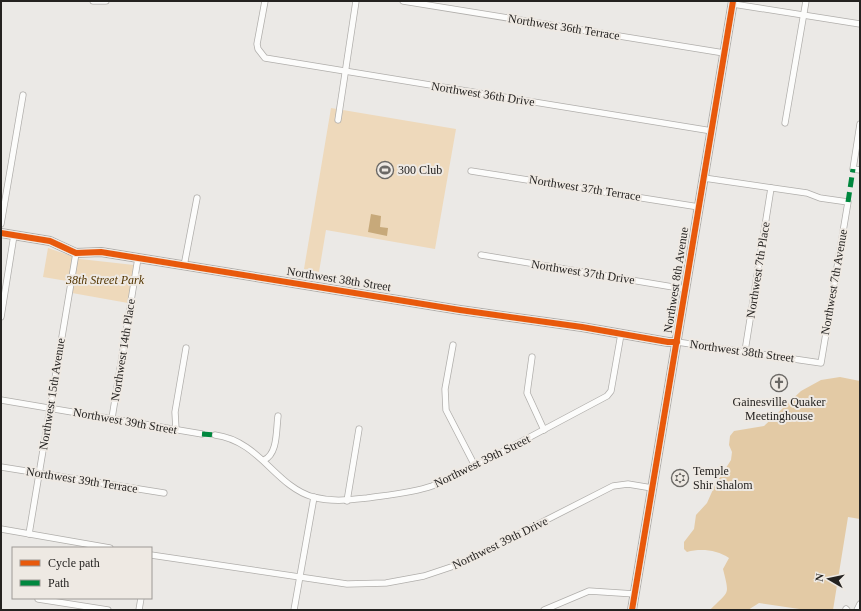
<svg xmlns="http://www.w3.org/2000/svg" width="861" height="611" font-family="'Times New Roman',serif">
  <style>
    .green { fill: #eed9bb }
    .forest { fill: #e3caa5 }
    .water { fill: #c7a97a }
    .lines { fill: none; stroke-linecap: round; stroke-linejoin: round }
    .street-casing { stroke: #b0aeab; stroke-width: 7 }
    .secondary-casing { stroke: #b0aeab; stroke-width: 10 }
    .street { stroke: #fcfcfb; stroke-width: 5.5 }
    .secondary { stroke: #fcfcfb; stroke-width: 8 }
    .quiet { stroke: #00873e; stroke-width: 5; stroke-dasharray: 10 5; stroke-linecap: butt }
    .cycleway-casing { stroke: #eee9e3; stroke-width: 8 }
    .cycleway { stroke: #e8590c; stroke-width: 6 }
    .labels { text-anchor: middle; stroke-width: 4; stroke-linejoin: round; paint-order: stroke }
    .street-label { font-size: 12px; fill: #242220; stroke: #eee9e3 }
    .poi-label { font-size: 12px; fill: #242220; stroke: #eee9e3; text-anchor: start }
    .park-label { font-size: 12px; font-style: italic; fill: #533500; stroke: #eee9e3 }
  </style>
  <rect width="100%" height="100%" fill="#ebe9e6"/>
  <!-- green -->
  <g class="green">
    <path d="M 331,108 L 456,129 L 435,249 L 326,230 L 319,272 L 304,269 Z"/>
    <path d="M 48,248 L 80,259 L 134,265 L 128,303 L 72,293 L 67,281 L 43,277 Z"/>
  </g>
  <!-- forest -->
  <path class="forest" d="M 840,377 L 860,381 L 860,519 L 848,517 L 833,610 L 806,610 L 759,603 L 748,610 L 710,610 C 729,590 730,597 723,569 L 729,558 C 717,550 701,548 687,552 L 684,549 L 684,542 L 694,529 L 696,515 L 707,503 L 715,485 L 731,460 L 732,452 L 729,445 L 730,436 L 734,431 L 764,426 L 801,391 L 821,380 Z"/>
  <!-- water -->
  <path class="water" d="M 371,214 L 381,216 L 380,227 L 388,228 L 387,236 L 368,232 Z"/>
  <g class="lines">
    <!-- street casing -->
    <g class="street-casing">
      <g id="street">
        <path d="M 93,1 L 106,1"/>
        <path d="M 265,1 L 257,44 L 258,49 L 265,58 L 712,131"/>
        <path d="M 403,1 L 724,53"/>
        <path d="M 733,4 L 860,24"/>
        <path d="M 338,120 L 356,1"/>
        <path d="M 785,123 L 806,1"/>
        <path d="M 860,124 L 853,169 L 860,170"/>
        <path d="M 471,171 L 699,207"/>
        <path d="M 1,224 L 23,95"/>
        <path d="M 481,255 L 685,289"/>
        <path d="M 184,266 L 197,198"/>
        <path d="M 1,317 L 14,235"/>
        <path d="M 677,342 L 821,363 L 848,202 L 820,198 L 807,193 L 704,178"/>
        <path d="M 453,345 L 445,389 L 446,410 L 475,466"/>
        <path d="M 745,351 L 771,188"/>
        <path d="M 532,357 L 527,393 L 544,430"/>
        <path d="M 1,400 L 202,434"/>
        <path d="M 112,418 L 138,258"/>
        <path d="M 176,430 L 175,412 L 186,348"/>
        <path d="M 215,435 C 260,441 275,486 313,497 C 332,502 348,500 367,498 C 388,495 412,493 432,486 C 455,477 478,464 500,453 C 536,434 571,415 607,396 L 611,391 L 621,334"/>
        <path d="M 264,460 C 278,454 276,430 278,416"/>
        <path d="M 1,467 L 164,493"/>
        <path d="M 347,501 L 359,429"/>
        <path d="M 1,529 L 110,548"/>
        <path d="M 29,534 L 76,253"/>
        <path d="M 151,555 L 347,584 L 386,583 L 424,576 L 460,564 L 613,486 L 628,484 L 652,488"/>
        <path d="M 38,599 L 108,610"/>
        <path d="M 846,609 L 847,610"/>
        <path d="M 139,610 L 141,598"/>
        <path d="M 294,610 L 314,497"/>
        <path d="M 544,610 L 589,591 L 635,594"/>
        <path d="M 857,610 L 860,604"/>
      </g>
    </g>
    <!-- secondary casing -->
    <g class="secondary-casing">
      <g id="secondary">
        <path d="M 1,233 L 50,241 L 76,253 L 101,252 L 460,310 L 582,327 L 668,342 L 677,342"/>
        <path d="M 632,610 L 733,1"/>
      </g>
    </g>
    <!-- street -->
    <use href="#street" class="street"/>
    <!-- secondary -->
    <use href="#secondary" class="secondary"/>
    <!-- quiet -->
    <g class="quiet">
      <path d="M 848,202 L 853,169"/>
      <path d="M 202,434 L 215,435"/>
    </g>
    <!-- cycleway casing -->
    <g class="cycleway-casing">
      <g id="cycleway">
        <path d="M 1,233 L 50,241 L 76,253 L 101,252 L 460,310 L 582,327 L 668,342 L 677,342"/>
        <path d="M 632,610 L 733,1"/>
      </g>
    </g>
    <!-- cycleway -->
    <use href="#cycleway" class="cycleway"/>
  </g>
  <!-- icons -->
  <defs>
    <g id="stadium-ring" transform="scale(0.9)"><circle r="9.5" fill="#eee9e3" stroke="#6a6865" stroke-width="1.5"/><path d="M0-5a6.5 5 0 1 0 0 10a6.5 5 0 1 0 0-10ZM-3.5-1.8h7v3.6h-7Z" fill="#6a6865"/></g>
    <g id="church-ring" transform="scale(0.9)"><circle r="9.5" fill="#eee9e3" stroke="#6a6865" stroke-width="1.5"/><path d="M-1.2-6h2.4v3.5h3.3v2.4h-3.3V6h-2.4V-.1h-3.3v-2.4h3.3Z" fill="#6a6865"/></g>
    <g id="synagogue-ring" transform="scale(0.9)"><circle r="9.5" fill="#eee9e3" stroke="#6a6865" stroke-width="1.5"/><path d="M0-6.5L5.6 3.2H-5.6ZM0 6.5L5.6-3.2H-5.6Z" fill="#6a6865"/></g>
  </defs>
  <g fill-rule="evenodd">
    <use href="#stadium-ring" x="385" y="170"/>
    <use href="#church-ring" x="779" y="383"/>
    <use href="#synagogue-ring" x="680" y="478"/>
  </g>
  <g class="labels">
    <!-- street labels -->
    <g class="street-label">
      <text transform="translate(564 27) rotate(9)" y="4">Northwest 36th Terrace</text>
      <text transform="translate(483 94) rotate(9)" y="4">Northwest 36th Drive</text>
      <text transform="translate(585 188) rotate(9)" y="4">Northwest 37th Terrace</text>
      <text transform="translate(758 270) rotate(-81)" y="4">Northwest 7th Place</text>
      <text transform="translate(583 272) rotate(9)" y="4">Northwest 37th Drive</text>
      <text transform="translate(339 279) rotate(9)" y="4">Northwest 38th Street</text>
      <text transform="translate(676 280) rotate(-81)" y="4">Northwest 8th Avenue</text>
      <text transform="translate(834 282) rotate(-80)" y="4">Northwest 7th Avenue</text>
      <text transform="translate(123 350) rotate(-81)" y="4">Northwest 14th Place</text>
      <text transform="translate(742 351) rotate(8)" y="4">Northwest 38th Street</text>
      <text transform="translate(52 394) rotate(-81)" y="4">Northwest 15th Avenue</text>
      <text transform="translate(125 421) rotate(10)" y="4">Northwest 39th Street</text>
      <text transform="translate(482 461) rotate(-26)" y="4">Northwest 39th Street</text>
      <text transform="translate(82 480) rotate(9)" y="4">Northwest 39th Terrace</text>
      <text transform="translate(500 543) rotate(-26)" y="4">Northwest 39th Drive</text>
    </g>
    <!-- poi labels -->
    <g class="poi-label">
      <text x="398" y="174">300 Club</text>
      <text x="779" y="406" text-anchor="middle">Gainesville Quaker<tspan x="779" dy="14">Meetinghouse</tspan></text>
      <text x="693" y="475">Temple<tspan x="693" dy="14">Shir Shalom</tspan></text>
    </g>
    <!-- park labels -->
    <g class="park-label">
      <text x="105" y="284">38th Street Park</text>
    </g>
  </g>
  <!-- border -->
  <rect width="861" height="611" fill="none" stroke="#242220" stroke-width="4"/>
  <!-- legend -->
  <rect x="12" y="547" width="140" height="52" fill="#eee9e3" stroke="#9d9995"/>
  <rect x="20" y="560" width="20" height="6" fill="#e8590c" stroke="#9d9995"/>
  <text x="48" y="567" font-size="12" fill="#242220">Cycle path</text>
  <rect x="20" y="580" width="20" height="6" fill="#00873e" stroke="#9d9995"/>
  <text x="48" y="587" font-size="12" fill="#242220">Path</text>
  <!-- north arrow -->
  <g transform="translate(829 579) rotate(279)" stroke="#eee9e3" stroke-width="3" paint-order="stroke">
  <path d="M0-3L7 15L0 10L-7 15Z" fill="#242220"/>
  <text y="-6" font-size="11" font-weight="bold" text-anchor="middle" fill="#242220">N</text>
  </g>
</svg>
